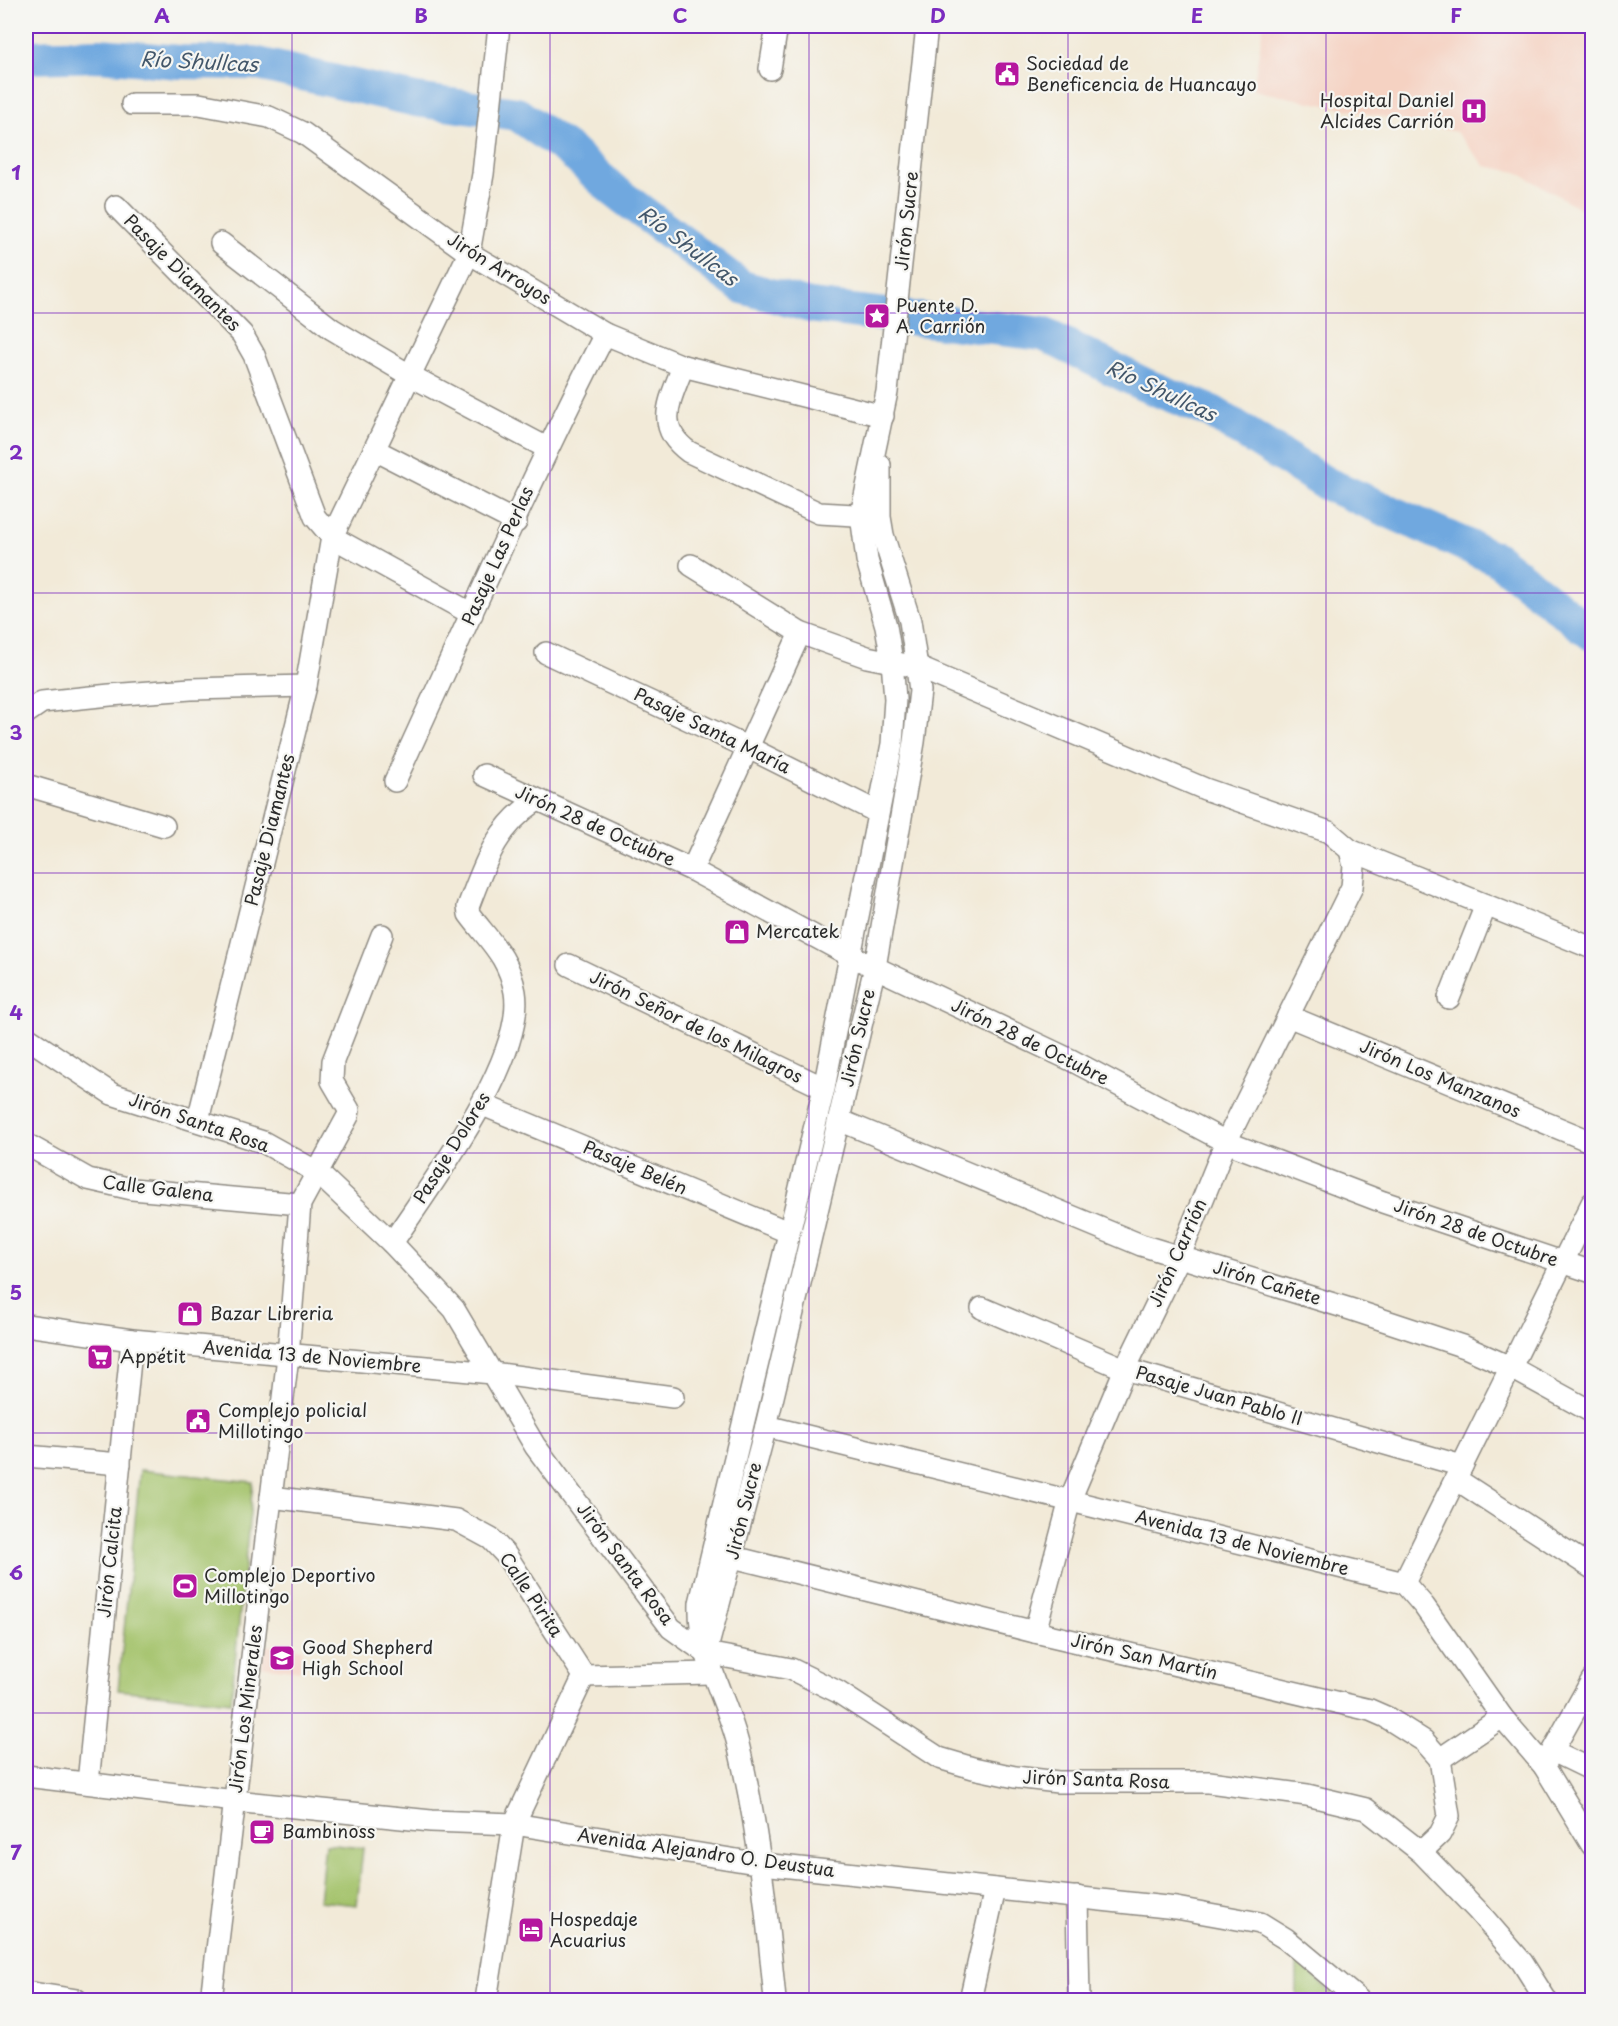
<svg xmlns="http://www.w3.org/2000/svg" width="1618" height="2026" font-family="'Playpen Sans',sans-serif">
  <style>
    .built { fill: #f5d2c2 }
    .green { fill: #a4c36c; stroke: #68774c; stroke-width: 1.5 }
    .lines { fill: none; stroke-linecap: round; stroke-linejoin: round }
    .river { stroke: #6fa8df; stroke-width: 34 }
    .minor-casing { stroke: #8e8a82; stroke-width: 24 }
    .minor { stroke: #fff; stroke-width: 21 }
    .grid { fill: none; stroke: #7b2cbf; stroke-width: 1.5; stroke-opacity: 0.55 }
    .labels { text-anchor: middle; stroke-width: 4.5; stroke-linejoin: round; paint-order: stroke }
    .poi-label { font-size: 18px; fill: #2b2b2b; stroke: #f6f6f2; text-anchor: start }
    .street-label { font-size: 18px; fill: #2b2b2b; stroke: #f6f6f2 }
    .water-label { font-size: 20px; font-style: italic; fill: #43576a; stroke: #f6f6f2 }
    .neatline { fill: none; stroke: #7b2cbf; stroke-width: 2 }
    .grid-label { font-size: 20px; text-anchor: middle; font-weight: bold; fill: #7b2cbf }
  </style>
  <rect width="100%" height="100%" fill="#f6f6f2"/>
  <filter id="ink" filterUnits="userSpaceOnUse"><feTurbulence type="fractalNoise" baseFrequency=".0167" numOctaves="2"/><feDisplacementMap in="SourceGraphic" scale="12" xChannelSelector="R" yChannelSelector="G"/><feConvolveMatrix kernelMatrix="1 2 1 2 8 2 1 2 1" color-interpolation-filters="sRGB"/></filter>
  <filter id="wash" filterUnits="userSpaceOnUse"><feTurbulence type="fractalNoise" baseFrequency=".008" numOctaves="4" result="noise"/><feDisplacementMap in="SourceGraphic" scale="24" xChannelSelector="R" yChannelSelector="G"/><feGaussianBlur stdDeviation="1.35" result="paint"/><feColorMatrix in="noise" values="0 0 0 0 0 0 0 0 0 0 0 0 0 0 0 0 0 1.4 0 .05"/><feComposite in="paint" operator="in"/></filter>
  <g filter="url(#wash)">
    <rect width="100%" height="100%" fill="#f2ead8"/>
    <!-- built -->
    <g class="built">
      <path d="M 1263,26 L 1592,26 L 1592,215 L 1517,172 L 1485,166 L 1456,132 L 1253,90 Z"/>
      <path d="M 263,1645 L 302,1649 L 300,1671 L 261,1666 Z"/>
    </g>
    <!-- green -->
    <g class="green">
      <path d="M 140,1470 L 253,1482 L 231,1702 L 118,1690 Z"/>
      <path d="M 325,1844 L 363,1848 L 357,1905 L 319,1901 Z"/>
      <path d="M 1297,1960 L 1339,2000 L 1297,2000 Z"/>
    </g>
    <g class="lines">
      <!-- river -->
      <path class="river" d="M 26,57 L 100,55 L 180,62 L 254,63 L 416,100 L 517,114 L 571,152 L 613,190 L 742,287 L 810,306 L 1043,334 L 1145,385 L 1212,412 L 1325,483 L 1497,559 L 1592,634"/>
    </g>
  </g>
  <g filter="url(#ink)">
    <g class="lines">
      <!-- minor casing -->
      <g class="minor-casing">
        <g id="minor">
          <path d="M 770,69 L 777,26"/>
          <path d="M 132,104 L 199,104 L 269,117 L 303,133 L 469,253 L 605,334 L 683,366 L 883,416"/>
          <path d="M 116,206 L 242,334 L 254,355 L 315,517 L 332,537 L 472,614"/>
          <path d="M 221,243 L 332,329 L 411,376 L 547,448"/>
          <path d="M 683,366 C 671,400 653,426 689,452 L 819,513 L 873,516"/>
          <path d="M 375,450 L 516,522"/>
          <path d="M 691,565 L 800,633 L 867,657 L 917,667 L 1205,789 L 1329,832 L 1350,850 L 1354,866 L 1352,887 L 1226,1142 L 1179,1258 L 1125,1369 L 1070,1500 L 1035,1632"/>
          <path d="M 546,653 L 749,748 L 877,812"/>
          <path d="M 26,713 L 42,702 L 110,695 L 191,689 L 306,686"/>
          <path d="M 484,775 L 692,870 L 851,956 L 1071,1060 L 1226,1142 L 1383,1202 L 1592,1272"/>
          <path d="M 395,781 C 464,631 530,480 605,334"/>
          <path d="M 26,785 L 164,826"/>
          <path d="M 1350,850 L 1592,948"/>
          <path d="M 692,870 L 800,633"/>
          <path d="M 569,965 L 824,1088"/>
          <path d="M 1449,998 L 1486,905"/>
          <path d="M 1288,1016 L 1592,1142"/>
          <path d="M 26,1037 L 112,1094 L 263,1142 L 317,1172 L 392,1243 L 454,1309 L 535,1446 L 671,1628 L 706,1653 L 791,1669 L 838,1692 L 939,1758 L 973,1768 L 1015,1777 L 1058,1782 L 1209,1782 L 1307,1795 L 1366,1809 L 1421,1852 L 1477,1910 L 1522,1962 L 1546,2000"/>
          <path d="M 483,1105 L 788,1232"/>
          <path d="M 198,1120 L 306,686 L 332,537 L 469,253 L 483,174 L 499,26"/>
          <path d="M 839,1120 L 1141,1245 L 1350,1309 L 1465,1347 L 1510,1367 L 1592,1412"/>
          <path d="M 26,1144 L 88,1179 L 132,1189 L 300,1204"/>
          <path d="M 392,1243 C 429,1187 526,1059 515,992 C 509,957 489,941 469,914 L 468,907 C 485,863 496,827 536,801"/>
          <path d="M 982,1308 L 1125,1369 L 1462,1466"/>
          <path d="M 26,1325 L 132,1340 L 492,1373 L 673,1397"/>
          <path d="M 766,1426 L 1404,1583 L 1424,1606 L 1502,1717 L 1544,1766 L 1592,1845"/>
          <path d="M 26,1456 L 120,1464"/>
          <path d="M 1456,1479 L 1592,1568"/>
          <path d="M 271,1497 L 456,1520 L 491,1539 L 506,1555 L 584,1676 L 711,1673"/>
          <path d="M 733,1557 L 1035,1632 L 1370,1710 L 1386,1717 L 1424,1741 L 1440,1759 L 1449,1816 L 1440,1834 L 1421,1852"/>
          <path d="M 1404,1583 L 1592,1203"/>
          <path d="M 707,1649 L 766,1426 L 875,967 L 914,742 L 920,691 L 917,667 L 910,621 L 883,535 L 880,517 L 880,465"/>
          <path d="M 1553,1751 L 1592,1770"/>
          <path d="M 1440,1759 L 1502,1717"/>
          <path d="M 1544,1766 L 1592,1680"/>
          <path d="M 26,1776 L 235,1801 L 431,1821 L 514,1824 L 762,1864 L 1176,1908 L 1260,1923 L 1286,1939 L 1359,2000"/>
          <path d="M 88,1783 L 132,1340"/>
          <path d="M 1077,1897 L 1079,2000"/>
          <path d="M 26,1992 L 77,2000"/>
          <path d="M 211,2000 L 288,1356 L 300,1204 L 348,1116 L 349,1110 L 332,1081 L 333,1061 L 382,935"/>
          <path d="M 486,2000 L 514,1824 L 584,1676"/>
          <path d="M 775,2000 C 767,1915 759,1831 739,1748 C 727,1697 698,1658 700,1603 L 824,1088 L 892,744 L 895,699 L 892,661 L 886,626 L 867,560 L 861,515 L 887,392 L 927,26"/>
          <path d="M 970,2000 L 995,1889"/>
        </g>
      </g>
      <!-- minor -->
      <use href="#minor" class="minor"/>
    </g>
  </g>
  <!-- grid -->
  <path class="grid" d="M 292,26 L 292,2000M 550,26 L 550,2000M 809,26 L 809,2000M 1068,26 L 1068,2000M 1326,26 L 1326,2000M 26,313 L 1592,313M 26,593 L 1592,593M 26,873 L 1592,873M 26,1153 L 1592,1153M 26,1433 L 1592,1433M 26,1713 L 1592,1713"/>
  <!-- icons -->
  <defs>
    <g id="civic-square" transform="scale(1.35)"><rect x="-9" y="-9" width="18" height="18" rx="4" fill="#b5179e" stroke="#f6f6f2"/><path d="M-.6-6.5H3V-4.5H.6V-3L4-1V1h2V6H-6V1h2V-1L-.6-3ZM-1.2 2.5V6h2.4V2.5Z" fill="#fff"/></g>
    <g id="hospital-square" transform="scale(1.35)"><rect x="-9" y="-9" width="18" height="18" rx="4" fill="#b5179e" stroke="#f6f6f2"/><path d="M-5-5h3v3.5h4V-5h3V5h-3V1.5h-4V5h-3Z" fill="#fff"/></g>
    <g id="sight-square" transform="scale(1.35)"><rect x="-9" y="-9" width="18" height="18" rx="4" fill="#b5179e" stroke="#f6f6f2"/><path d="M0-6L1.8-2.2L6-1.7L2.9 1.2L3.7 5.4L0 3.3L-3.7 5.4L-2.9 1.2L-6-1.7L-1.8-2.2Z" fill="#fff"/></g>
    <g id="shop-square" transform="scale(1.35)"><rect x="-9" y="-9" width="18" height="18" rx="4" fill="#b5179e" stroke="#f6f6f2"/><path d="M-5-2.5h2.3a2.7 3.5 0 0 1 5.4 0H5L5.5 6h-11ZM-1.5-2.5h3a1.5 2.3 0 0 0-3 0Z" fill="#fff"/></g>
    <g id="supermarket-square" transform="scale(1.35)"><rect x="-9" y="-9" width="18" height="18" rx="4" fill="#b5179e" stroke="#f6f6f2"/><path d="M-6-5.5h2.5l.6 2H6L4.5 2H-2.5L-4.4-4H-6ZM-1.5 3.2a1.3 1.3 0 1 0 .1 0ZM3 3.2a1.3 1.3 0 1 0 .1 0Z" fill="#fff"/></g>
    <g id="stadium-square" transform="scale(1.35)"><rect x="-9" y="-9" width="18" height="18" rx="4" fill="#b5179e" stroke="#f6f6f2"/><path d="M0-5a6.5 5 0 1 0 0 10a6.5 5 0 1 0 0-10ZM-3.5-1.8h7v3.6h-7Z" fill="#fff"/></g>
    <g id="school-square" transform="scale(1.35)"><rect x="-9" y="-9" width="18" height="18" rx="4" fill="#b5179e" stroke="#f6f6f2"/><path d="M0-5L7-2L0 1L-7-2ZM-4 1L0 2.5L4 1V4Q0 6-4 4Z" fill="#fff"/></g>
    <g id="cafe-square" transform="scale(1.35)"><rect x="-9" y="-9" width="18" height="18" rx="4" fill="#b5179e" stroke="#f6f6f2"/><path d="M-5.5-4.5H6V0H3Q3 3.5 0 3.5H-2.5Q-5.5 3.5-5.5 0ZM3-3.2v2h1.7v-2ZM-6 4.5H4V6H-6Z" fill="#fff"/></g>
    <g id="hotel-square" transform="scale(1.35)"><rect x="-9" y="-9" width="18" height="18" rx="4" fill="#b5179e" stroke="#f6f6f2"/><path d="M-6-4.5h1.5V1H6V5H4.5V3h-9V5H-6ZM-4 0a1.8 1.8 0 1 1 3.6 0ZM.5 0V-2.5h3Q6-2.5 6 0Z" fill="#fff"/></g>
  </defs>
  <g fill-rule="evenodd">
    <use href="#civic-square" x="1007" y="74"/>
    <use href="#hospital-square" x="1474" y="111"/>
    <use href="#sight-square" x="877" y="316"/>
    <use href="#shop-square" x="737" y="932"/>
    <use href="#shop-square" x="190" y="1314"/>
    <use href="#supermarket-square" x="100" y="1357"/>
    <use href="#civic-square" x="198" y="1421"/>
    <use href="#stadium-square" x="185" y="1586"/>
    <use href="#school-square" x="282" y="1658"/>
    <use href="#cafe-square" x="262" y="1832"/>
    <use href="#hotel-square" x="531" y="1930"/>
  </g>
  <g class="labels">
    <!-- poi labels -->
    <g class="poi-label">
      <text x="1026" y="70">Sociedad de<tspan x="1026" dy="21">Beneficencia de Huancayo</tspan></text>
      <text x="1454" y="107" text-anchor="end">Hospital Daniel<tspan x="1454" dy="21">Alcides Carrión</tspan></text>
      <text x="896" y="312">Puente D.<tspan x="896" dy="21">A. Carrión</tspan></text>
      <text x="756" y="938">Mercatek</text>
      <text x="210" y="1320">Bazar Libreria</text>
      <text x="120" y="1363">Appétit</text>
      <text x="218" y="1417">Complejo policial<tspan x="218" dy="21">Millotingo</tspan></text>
      <text x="204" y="1582">Complejo Deportivo<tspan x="204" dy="21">Millotingo</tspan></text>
      <text x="302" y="1654">Good Shepherd<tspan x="302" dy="21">High School</tspan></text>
      <text x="282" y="1838">Bambinoss</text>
      <text x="550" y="1926">Hospedaje<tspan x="550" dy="21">Acuarius</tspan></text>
    </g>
    <!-- street labels -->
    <g class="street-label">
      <text transform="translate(907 221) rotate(-84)" y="6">Jirón Sucre</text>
      <text transform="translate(499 269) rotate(32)" y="6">Jirón Arroyos</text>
      <text transform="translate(182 273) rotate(45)" y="6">Pasaje Diamantes</text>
      <text transform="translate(498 556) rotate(-66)" y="6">Pasaje Las Perlas</text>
      <text transform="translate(712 731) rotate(26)" y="6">Pasaje Santa María</text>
      <text transform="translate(595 826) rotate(24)" y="6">Jirón 28 de Octubre</text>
      <text transform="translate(270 830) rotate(-76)" y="6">Pasaje Diamantes</text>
      <text transform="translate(696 1027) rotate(26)" y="6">Jirón Señor de los Milagros</text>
      <text transform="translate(858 1038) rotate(-77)" y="6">Jirón Sucre</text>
      <text transform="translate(1030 1042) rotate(26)" y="6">Jirón 28 de Octubre</text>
      <text transform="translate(1440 1079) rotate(23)" y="6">Jirón Los Manzanos</text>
      <text transform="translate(199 1123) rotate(19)" y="6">Jirón Santa Rosa</text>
      <text transform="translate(452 1148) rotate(-58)" y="6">Pasaje Dolores</text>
      <text transform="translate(635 1168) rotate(23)" y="6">Pasaje Belén</text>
      <text transform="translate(158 1189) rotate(7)" y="6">Calle Galena</text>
      <text transform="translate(1476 1233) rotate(19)" y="6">Jirón 28 de Octubre</text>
      <text transform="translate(1178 1253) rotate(-66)" y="6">Jirón Carrión</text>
      <text transform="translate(1267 1283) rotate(17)" y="6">Jirón Cañete</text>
      <text transform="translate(312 1357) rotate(5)" y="6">Avenida 13 de Noviembre</text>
      <text transform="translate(1219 1396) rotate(16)" y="6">Pasaje Juan Pablo II</text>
      <text transform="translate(744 1511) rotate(-76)" y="6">Jirón Sucre</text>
      <text transform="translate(1242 1543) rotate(14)" y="6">Avenida 13 de Noviembre</text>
      <text transform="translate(110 1562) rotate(-84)" y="6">Jirón Calcita</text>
      <text transform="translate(625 1564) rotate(53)" y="6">Jirón Santa Rosa</text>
      <text transform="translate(531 1595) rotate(56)" y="6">Calle Pirita</text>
      <text transform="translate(1144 1657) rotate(13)" y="6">Jirón San Martín</text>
      <text transform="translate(246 1709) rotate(-83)" y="6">Jirón Los Minerales</text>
      <text transform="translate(1096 1780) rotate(2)" y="6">Jirón Santa Rosa</text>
      <text transform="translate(706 1853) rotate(8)" y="6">Avenida Alejandro O. Deustua</text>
    </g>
    <!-- water labels -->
    <g class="water-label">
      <text transform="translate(199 62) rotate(3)" y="7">Río Shullcas</text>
      <text transform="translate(688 246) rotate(37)" y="7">Río Shullcas</text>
      <text transform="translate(1161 391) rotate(25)" y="7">Río Shullcas</text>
    </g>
  </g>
  <!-- margin -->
  <rect width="1618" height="2026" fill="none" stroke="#f6f6f2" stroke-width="66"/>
  <rect x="33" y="33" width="1552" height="1960" class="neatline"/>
  <g class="grid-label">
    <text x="162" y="23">A</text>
    <text x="421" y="23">B</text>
    <text x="680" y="23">C</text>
    <text x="938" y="23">D</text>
    <text x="1197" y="23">E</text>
    <text x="1456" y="23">F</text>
    <text x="16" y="180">1</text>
    <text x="16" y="460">2</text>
    <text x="16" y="740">3</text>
    <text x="16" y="1020">4</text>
    <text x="16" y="1300">5</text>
    <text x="16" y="1580">6</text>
    <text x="16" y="1860">7</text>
  </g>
</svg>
